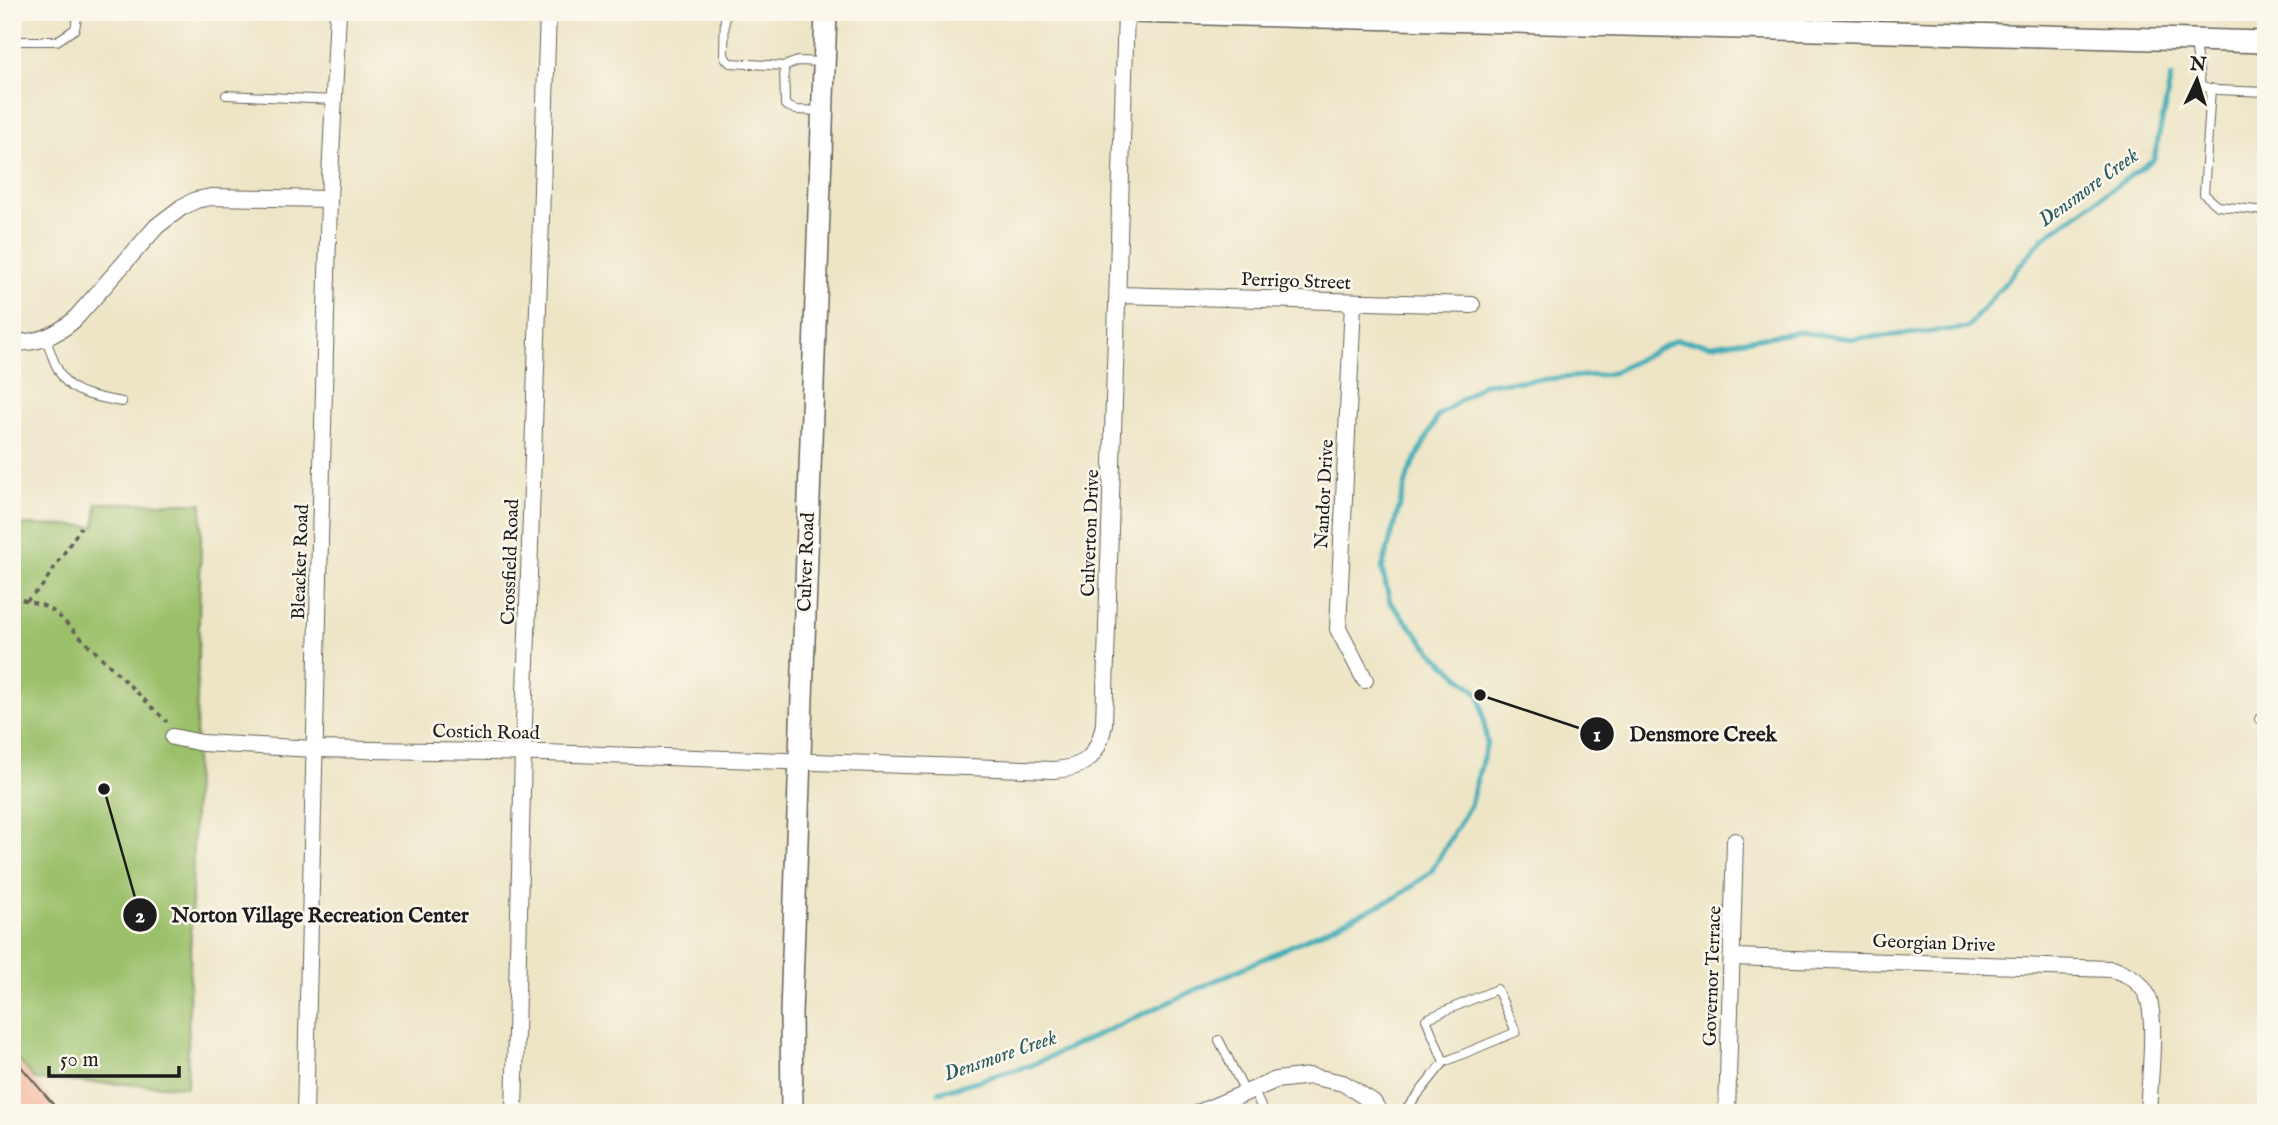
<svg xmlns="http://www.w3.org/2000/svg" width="2278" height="1125" font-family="'IM FELL English',serif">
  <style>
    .built { fill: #ebd8ba }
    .green { fill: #9bc06b; stroke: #5c6e44; stroke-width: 2 }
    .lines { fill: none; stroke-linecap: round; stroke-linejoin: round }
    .stream { stroke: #3aabb6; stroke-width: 5 }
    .building { fill: #f2b095 }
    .lane-casing { stroke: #656258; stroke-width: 10 }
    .street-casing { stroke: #656258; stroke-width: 18 }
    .secondary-casing { stroke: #656258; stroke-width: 24 }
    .path { stroke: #656258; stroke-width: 3.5; stroke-dasharray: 5 5; stroke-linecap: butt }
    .lane { stroke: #fff; stroke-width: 8 }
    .street { stroke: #fff; stroke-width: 16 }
    .secondary { stroke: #fff; stroke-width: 21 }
    .labels { text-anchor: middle; stroke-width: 5; stroke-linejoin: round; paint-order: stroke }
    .street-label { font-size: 19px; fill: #1c1c1c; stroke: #fbf7ec }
    .water-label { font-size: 21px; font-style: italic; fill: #2a5c61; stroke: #fbf7ec }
    .leader { fill: none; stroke: #1c1c1c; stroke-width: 2.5 }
    .callout-dot { fill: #1c1c1c; stroke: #fbf7ec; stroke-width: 2.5 }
    .mark-label { font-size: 21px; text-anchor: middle; font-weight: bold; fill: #fff }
    .callout-label { font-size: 21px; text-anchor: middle; font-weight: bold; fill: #1c1c1c; stroke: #fbf7ec; stroke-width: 5; stroke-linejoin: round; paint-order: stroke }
  </style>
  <rect width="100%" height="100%" fill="#fbf7ec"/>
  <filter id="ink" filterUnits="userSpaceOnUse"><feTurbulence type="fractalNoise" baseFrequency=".0143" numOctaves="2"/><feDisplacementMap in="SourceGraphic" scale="14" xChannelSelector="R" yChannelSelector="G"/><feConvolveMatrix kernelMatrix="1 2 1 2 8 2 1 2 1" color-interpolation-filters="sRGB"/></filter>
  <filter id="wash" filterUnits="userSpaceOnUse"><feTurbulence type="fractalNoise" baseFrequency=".00686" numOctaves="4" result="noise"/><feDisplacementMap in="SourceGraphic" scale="28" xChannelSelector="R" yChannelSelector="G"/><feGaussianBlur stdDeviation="1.57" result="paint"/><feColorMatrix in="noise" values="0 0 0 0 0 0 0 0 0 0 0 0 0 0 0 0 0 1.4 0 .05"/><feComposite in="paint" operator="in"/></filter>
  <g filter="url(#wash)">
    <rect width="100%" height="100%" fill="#ede5c6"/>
    <!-- built -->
    <path class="built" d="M 12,1052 L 35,1080 L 62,1113 L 12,1113 Z"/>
    <!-- green -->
    <path class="green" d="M 97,503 L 202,503 L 187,1087 L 35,1080 L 12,1052 L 12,525 L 95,526 Z"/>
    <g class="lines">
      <!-- stream -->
      <path class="stream" d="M 939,1092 L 1032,1065 L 1397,897 L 1431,872 L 1470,805 L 1487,743 L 1480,695 L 1433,653 L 1390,602 L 1382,569 L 1409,472 L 1438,416 L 1483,384 L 1610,374 L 1676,340 L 1712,345 L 1798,332 L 1853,339 L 1967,328 L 2043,238 L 2154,159 L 2171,77"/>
    </g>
    <g id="blocks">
      <!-- building -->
      <path class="building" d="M 12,1056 L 53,1104 L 42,1113 L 12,1113 Z"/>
    </g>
  </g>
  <g filter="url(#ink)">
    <use href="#blocks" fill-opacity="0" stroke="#656258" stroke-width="2"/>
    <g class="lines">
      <!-- lane casing -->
      <g class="lane-casing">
        <g id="lane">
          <path d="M 725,12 L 724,54 L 726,59 L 730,63 L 784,66 L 798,61 L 823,62"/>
          <path d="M 12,41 L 57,41 L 75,29 L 78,12"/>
          <path d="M 2195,43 L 2201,86 L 2218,90 L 2266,92"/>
          <path d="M 784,66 L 785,105 L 796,110 L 822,111"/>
          <path d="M 2211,88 L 2204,194 L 2218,206 L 2266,211"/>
          <path d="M 226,95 L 334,100"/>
          <path d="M 46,339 C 63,390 69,392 122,402"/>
          <path d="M 2259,719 L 2266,721"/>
          <path d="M 1219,1040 L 1245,1092"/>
          <path d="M 1253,1089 L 1264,1113"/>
          <path d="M 1403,1113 L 1444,1062 L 1516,1032 L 1497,989 L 1426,1019 L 1444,1062"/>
        </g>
      </g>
      <!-- street casing -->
      <g class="street-casing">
        <g id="street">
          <path d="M 1777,29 L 1777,12"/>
          <path d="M 1118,295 L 1472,305"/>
          <path d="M 1353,303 L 1338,629 L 1365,680"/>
          <path d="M 12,343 C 38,343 55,336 74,320 L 157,226 L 182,207 L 196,200 L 211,197 L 329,199"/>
          <path d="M 173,737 L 202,743 L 314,749 L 544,753 L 1053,770 C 1086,768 1098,756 1104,724 L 1126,12"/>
          <path d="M 1733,957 L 2111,969 C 2126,973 2138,979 2146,993 C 2158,1014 2149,1086 2148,1113"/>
          <path d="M 305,1113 L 329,199 L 338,12"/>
          <path d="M 514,1113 L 523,752 L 548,12"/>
          <path d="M 1198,1113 L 1276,1080 L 1310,1076 L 1343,1083 L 1373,1102 L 1380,1113"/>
          <path d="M 1727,1113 L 1735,841"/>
        </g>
      </g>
      <!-- secondary casing -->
      <g class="secondary-casing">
        <g id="secondary">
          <path d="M 1133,12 L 2266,42"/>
          <path d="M 792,1113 L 791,1013 L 826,12"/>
        </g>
      </g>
      <!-- path -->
      <g class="path">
        <path d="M 12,597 L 42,605 L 55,612 L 167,722"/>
        <path d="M 26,601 L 41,588 L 81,527"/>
      </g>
      <!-- lane -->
      <use href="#lane" class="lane"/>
      <!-- street -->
      <use href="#street" class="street"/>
      <!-- secondary -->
      <use href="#secondary" class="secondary"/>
    </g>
  </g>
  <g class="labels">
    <!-- street labels -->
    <g class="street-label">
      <text transform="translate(1296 280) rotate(2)" y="7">Perrigo Street</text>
      <text transform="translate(1323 494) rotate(-87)" y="7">Nandor Drive</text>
      <text transform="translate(1089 533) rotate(-88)" y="7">Culverton Drive</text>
      <text transform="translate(299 562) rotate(-88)" y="7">Bleacker Road</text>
      <text transform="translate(509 562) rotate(-88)" y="7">Crossfield Road</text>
      <text transform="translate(805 562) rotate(-88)" y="7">Culver Road</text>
      <text transform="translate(486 731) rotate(1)" y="7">Costich Road</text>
      <text transform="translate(1934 942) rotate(2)" y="7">Georgian Drive</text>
      <text transform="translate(1711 976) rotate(-88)" y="7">Governor Terrace</text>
    </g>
    <!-- water labels -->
    <g class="water-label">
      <text transform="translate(2088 187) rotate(-36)" y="7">Densmore Creek</text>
      <text transform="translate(1000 1055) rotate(-19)" y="7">Densmore Creek</text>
    </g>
  </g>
  <!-- callouts -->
  <path class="leader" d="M1480 695L1597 734M104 789L140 915"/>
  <g class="callout-dot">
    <circle cx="1480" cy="695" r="7"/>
    <circle cx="104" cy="789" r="7"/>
    <circle cx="1597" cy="734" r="18"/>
    <circle cx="140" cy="915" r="18"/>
  </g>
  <g class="mark-label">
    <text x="1597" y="741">1</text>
    <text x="140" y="922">2</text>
  </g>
  <g class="callout-label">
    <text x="1703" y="741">Densmore Creek</text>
    <text x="320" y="922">Norton Village Recreation Center</text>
  </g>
  <!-- margin -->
  <rect width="2278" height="1125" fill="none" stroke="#fbf7ec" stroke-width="42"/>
  <!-- north arrow -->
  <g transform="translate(2197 80) rotate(4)" stroke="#fbf7ec" stroke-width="5" paint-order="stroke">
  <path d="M0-5L12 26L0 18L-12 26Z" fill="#1c1c1c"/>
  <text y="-10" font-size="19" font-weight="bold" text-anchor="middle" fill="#1c1c1c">N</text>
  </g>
  <!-- scale -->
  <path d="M49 1066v10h130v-10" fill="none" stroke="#1c1c1c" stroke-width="3.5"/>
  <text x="60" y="1066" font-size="21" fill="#1c1c1c" stroke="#fbf7ec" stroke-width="5" paint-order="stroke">50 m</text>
</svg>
